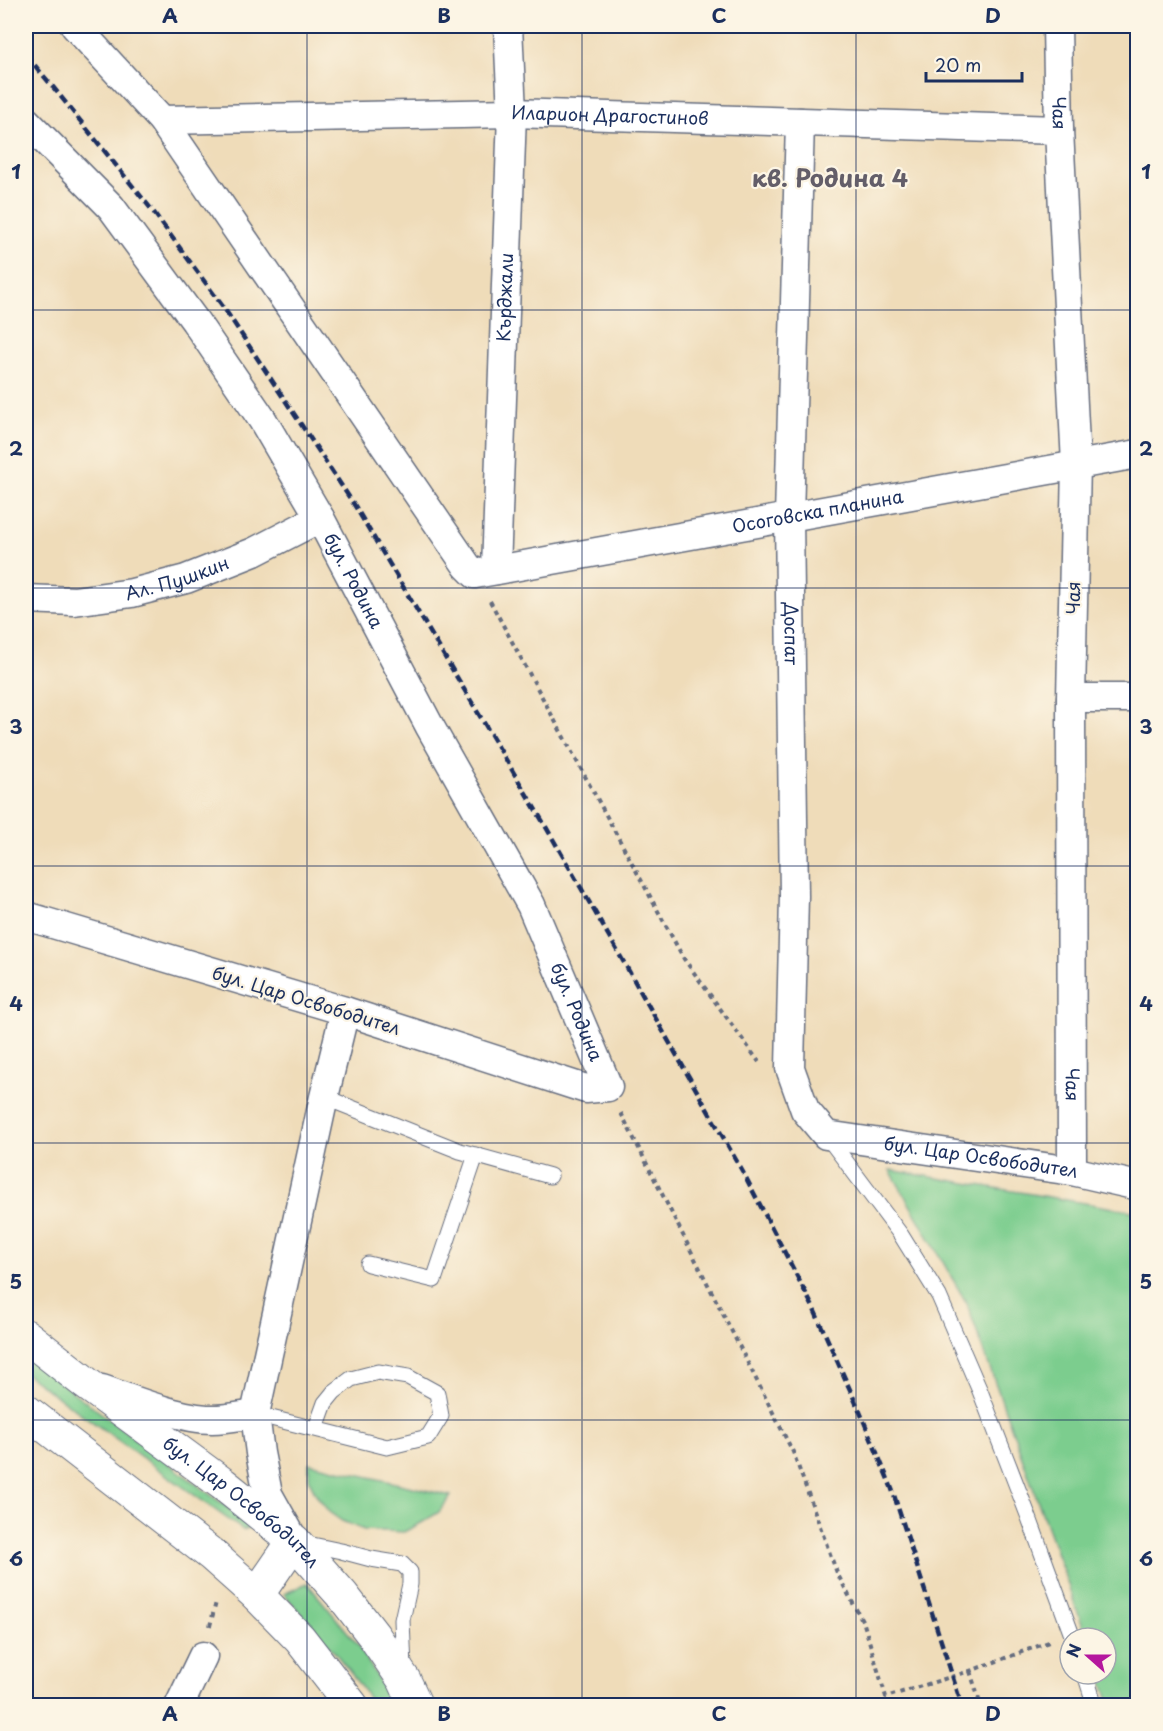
<svg xmlns="http://www.w3.org/2000/svg" width="1163" height="1731" font-family="'Playpen Sans',sans-serif">
  <style>
    .green { fill: #7bcd8e; stroke: #4b7e76; stroke-width: 1.5 }
    .lines { fill: none; stroke-linecap: round; stroke-linejoin: round }
    .service-casing { stroke: #656c7e; stroke-width: 17 }
    .minor-casing { stroke: #656c7e; stroke-width: 31 }
    .primary-casing { stroke: #656c7e; stroke-width: 35 }
    .path { stroke: #656c7e; stroke-width: 4; stroke-dasharray: 4.5 4.5; stroke-linecap: butt }
    .service { stroke: #fff; stroke-width: 15 }
    .minor { stroke: #fff; stroke-width: 28 }
    .primary { stroke: #fff; stroke-width: 33 }
    .rail { stroke: #1b2f5e; stroke-width: 4.5; stroke-dasharray: 9 4.5; stroke-linecap: butt }
    .grid { fill: none; stroke: #1b2f5e; stroke-width: 1.5; stroke-opacity: 0.55 }
    .labels { text-anchor: middle; stroke-width: 4.5; stroke-linejoin: round; paint-order: stroke }
    .street-label { font-size: 18px; fill: #1b2f5e; stroke: #fcf5e5 }
    .district-label { font-size: 24px; font-weight: bold; fill: #635e69; stroke: #fcf5e5 }
    .neatline { fill: none; stroke: #1b2f5e; stroke-width: 2 }
    .grid-label { font-size: 20px; text-anchor: middle; font-weight: bold; fill: #1b2f5e }
  </style>
  <rect width="100%" height="100%" fill="#fcf5e5"/>
  <filter id="ink" filterUnits="userSpaceOnUse"><feTurbulence type="fractalNoise" baseFrequency=".0167" numOctaves="2"/><feDisplacementMap in="SourceGraphic" scale="12" xChannelSelector="R" yChannelSelector="G"/><feConvolveMatrix kernelMatrix="1 2 1 2 8 2 1 2 1" color-interpolation-filters="sRGB"/></filter>
  <filter id="wash" filterUnits="userSpaceOnUse"><feTurbulence type="fractalNoise" baseFrequency=".008" numOctaves="4" result="noise"/><feDisplacementMap in="SourceGraphic" scale="24" xChannelSelector="R" yChannelSelector="G"/><feGaussianBlur stdDeviation="1.35" result="paint"/><feColorMatrix in="noise" values="0 0 0 0 0 0 0 0 0 0 0 0 0 0 0 0 0 1.4 0 .05"/><feComposite in="paint" operator="in"/></filter>
  <g filter="url(#wash)">
    <rect width="100%" height="100%" fill="#efdcb9"/>
    <!-- green -->
    <g class="green">
      <path d="M 890,1170 L 1137,1212 L 1137,1705 L 1111,1705 L 1100,1674 L 1106,1674 L 1106,1638 L 1087,1638 L 967,1304 Z"/>
      <path d="M 26,1357 L 248,1523 L 248,1528 L 243,1530 L 26,1374 Z"/>
      <path d="M 309,1463 L 451,1496 L 439,1512 L 423,1522 L 404,1532 L 364,1530 L 342,1521 L 329,1512 L 317,1496 L 309,1480 Z"/>
      <path d="M 307,1583 L 359,1646 L 393,1705 L 373,1705 C 348,1665 316,1630 284,1594 Z"/>
    </g>
  </g>
  <g filter="url(#ink)">
    <g class="lines">
      <!-- service casing -->
      <g class="service-casing">
        <g id="service">
          <path d="M 324,1097 L 460,1151 L 550,1176"/>
          <path d="M 826,1135 L 901,1235 L 939,1296 L 980,1391 L 1028,1515 L 1073,1638"/>
          <path d="M 368,1264 L 434,1280 L 476,1155"/>
          <path d="M 255,1414 L 387,1447 L 428,1437 L 441,1416 L 437,1393 L 408,1377 L 378,1372 L 351,1379 L 334,1392 L 325,1403 L 316,1428"/>
          <path d="M 303,1543 L 341,1551 L 371,1559 L 402,1564 L 410,1572 L 410,1584 L 402,1620 L 404,1668"/>
          <path d="M 1085,1674 L 1095,1706"/>
        </g>
      </g>
      <!-- minor casing -->
      <g class="minor-casing">
        <g id="minor">
          <path id="s1" d="M 75,26 L 162,120 L 467,566 L 475,574 L 1138,454"/>
          <path id="s2" d="M 1057,26 L 1059,130 L 1076,464 L 1071,698 L 1072,1171"/>
          <path id="s3" d="M 162,120 L 512,113 L 1059,130"/>
          <path id="s4" d="M 26,121 L 111,207 L 195,321 L 262,419 L 320,518 L 429,725 L 531,905 L 608,1087 L 586,1089 L 345,1011 L 26,916"/>
          <path id="s5" d="M 800,122 L 789,517 L 794,896 L 790,1068 L 805,1110 L 826,1135 L 1072,1171 L 1138,1186"/>
          <path id="s6" d="M 496,570 L 512,113 L 508,26"/>
          <path id="s7" d="M 26,599 L 74,601 L 132,593 L 186,579 L 254,552 L 320,518"/>
          <path d="M 1071,698 L 1138,698"/>
          <path d="M 102,1389 C 133,1400 181,1419 212,1419 C 226,1419 241,1416 255,1414"/>
          <path d="M 291,1535 L 268,1494 L 260,1453 L 255,1414 L 324,1097 L 345,1011"/>
          <path d="M 179,1706 L 203,1656"/>
        </g>
      </g>
      <!-- primary casing -->
      <g class="primary-casing">
        <g id="primary">
          <path id="s8" d="M 26,1336 L 87,1384 L 223,1484 L 294,1541 L 343,1596 L 374,1636 L 404,1680 L 416,1706"/>
          <path d="M 26,1411 L 212,1555 L 257,1595 L 300,1639 L 352,1706"/>
          <path d="M 257,1595 L 294,1541"/>
        </g>
      </g>
      <!-- path -->
      <g class="path">
        <path d="M 490,601 L 684,959 L 759,1062"/>
        <path d="M 621,1113 L 793,1452 L 837,1573 L 864,1624 L 886,1697 L 970,1671 L 1049,1642"/>
        <path d="M 210,1626 L 216,1602"/>
        <path d="M 970,1671 L 981,1706"/>
      </g>
      <!-- service -->
      <use href="#service" class="service"/>
      <!-- minor -->
      <use href="#minor" class="minor"/>
      <!-- primary -->
      <use href="#primary" class="primary"/>
      <!-- rail -->
      <path class="rail" d="M 26,55 L 53,87 L 152,210 L 224,308 L 355,506 L 546,827 L 626,966 L 744,1174 L 813,1307 L 860,1412 L 892,1489 L 962,1706"/>
    </g>
  </g>
  <!-- grid -->
  <path class="grid" d="M 307,26 L 307,1706M 582,26 L 582,1706M 856,26 L 856,1706M 26,310 L 1138,310M 26,588 L 1138,588M 26,866 L 1138,866M 26,1143 L 1138,1143M 26,1420 L 1138,1420"/>
  <g class="labels">
    <!-- street labels -->
    <g class="street-label">
      <text dy="6" stroke="none"><textPath href="#s2" startOffset="87">Чая</textPath></text>
      <text dy="6" stroke="none"><textPath href="#s3" startOffset="448">Иларион Драгостинов</textPath></text>
      <text dy="6" stroke="none"><textPath href="#s6" startOffset="273">Кърджали</textPath></text>
      <text dy="6" stroke="none"><textPath href="#s1" startOffset="1028">Осоговска планина</textPath></text>
      <text dy="6" stroke="none"><textPath href="#s7" startOffset="154">Ал. Пушкин</textPath></text>
      <text dy="6" stroke="none"><textPath href="#s4" startOffset="567">бул. Родина</textPath></text>
      <text transform="translate(1074 598) rotate(-89)" y="6">Чая</text>
      <text dy="6" stroke="none"><textPath href="#s5" startOffset="512">Доспат</textPath></text>
      <text transform="translate(306 1001) rotate(17)" y="6">бул. Цар Освободител</text>
      <text dy="6" stroke="none"><textPath href="#s4" startOffset="1053">бул. Родина</textPath></text>
      <text dy="6" stroke="none"><textPath href="#s2" startOffset="1059">Чая</textPath></text>
      <text dy="6" stroke="none"><textPath href="#s5" startOffset="1180">бул. Цар Освободител</textPath></text>
      <text dy="6" stroke="none"><textPath href="#s8" startOffset="272">бул. Цар Освободител</textPath></text>
    </g>
    <!-- district labels -->
    <g class="district-label">
      <text x="830" y="187">кв. Родина 4</text>
    </g>
  </g>
  <!-- margin -->
  <rect width="1163" height="1731" fill="none" stroke="#fcf5e5" stroke-width="66"/>
  <!-- north arrow -->
  <g transform="translate(1088 1656) rotate(291)"><circle r="28" fill="#fcf5e5" stroke="#a2a6af" stroke-width="1.5"/>
  <path d="M0-4.5L10 22L0 15L-10 22Z" fill="#b5179e"/>
  <text y="-9" font-size="16" font-weight="bold" text-anchor="middle" fill="#1b2f5e">N</text>
  </g>
  <!-- scale -->
  <path d="M926 72v9h96v-9" fill="none" stroke="#1b2f5e" stroke-width="3"/>
  <text x="935" y="72" font-size="18" fill="#1b2f5e" stroke="#fcf5e5" stroke-width="4.5" paint-order="stroke">20 m</text>
  <rect x="33" y="33" width="1097" height="1665" class="neatline"/>
  <g class="grid-label">
    <text x="170" y="23">A</text>
    <text x="444" y="23">B</text>
    <text x="719" y="23">C</text>
    <text x="993" y="23">D</text>
    <text x="16" y="179">1</text>
    <text x="1146" y="179">1</text>
    <text x="16" y="456">2</text>
    <text x="1146" y="456">2</text>
    <text x="16" y="734">3</text>
    <text x="1146" y="734">3</text>
    <text x="16" y="1011">4</text>
    <text x="1146" y="1011">4</text>
    <text x="16" y="1289">5</text>
    <text x="1146" y="1289">5</text>
    <text x="16" y="1566">6</text>
    <text x="1146" y="1566">6</text>
    <text x="170" y="1721">A</text>
    <text x="444" y="1721">B</text>
    <text x="719" y="1721">C</text>
    <text x="993" y="1721">D</text>
  </g>
</svg>
